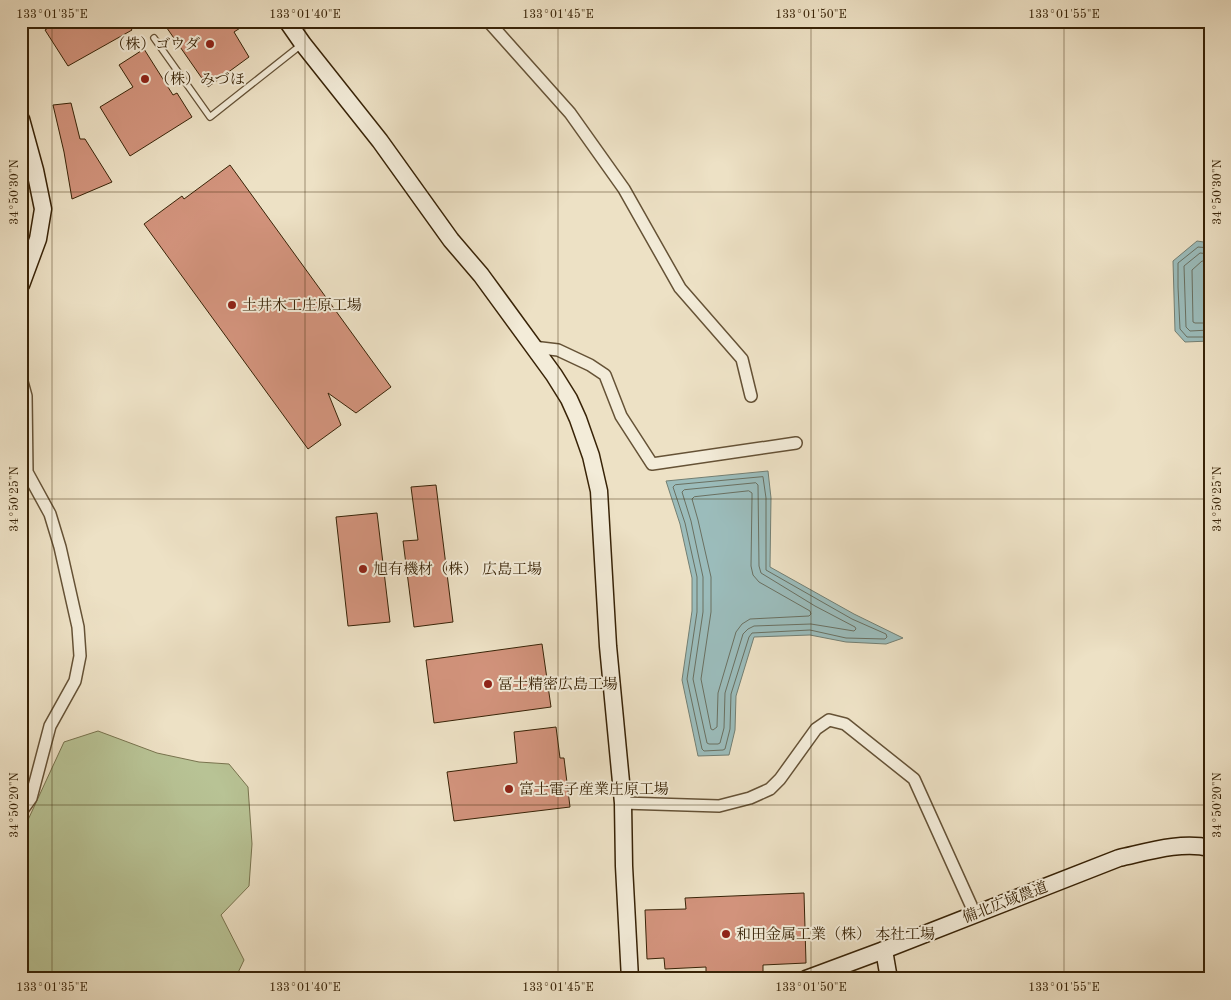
<svg xmlns="http://www.w3.org/2000/svg" width="1231" height="1000" font-family="'Old Standard TT','Noto Serif JP',serif">
  <style>
    .green { fill: #b8c395; stroke: #78734e }
    .water { fill: #9bbcbb; stroke: #737f73 }
    .lines { fill: none; stroke-linecap: round; stroke-linejoin: round }
    .shore { stroke: #6a7061; stroke-width: 1 }
    .building { fill: #d2937c; stroke: #382307 }
    .lane-casing { stroke: #655236; stroke-width: 8 }
    .street-casing { stroke: #655236; stroke-width: 14 }
    .secondary-casing { stroke: #382307; stroke-width: 19 }
    .lane { stroke: #f3ecd9; stroke-width: 5.5 }
    .street { stroke: #f3ecd9; stroke-width: 11 }
    .secondary { stroke: #f3ecd9; stroke-width: 16 }
    .ticks { fill: none; stroke: #382307; stroke-width: 1; stroke-opacity: 0.45 }
    .poi-dot { fill: #8f2418; stroke: #f3ecd9; stroke-width: 2 }
    .labels { text-anchor: middle; stroke-width: 4; stroke-linejoin: round; paint-order: stroke }
    .poi-label { font-size: 15px; fill: #382307; stroke: #f3ecd9; text-anchor: start }
    .street-label { font-size: 15px; fill: #382307; stroke: #f3ecd9 }
    .neatline { fill: none; stroke: #382307; stroke-width: 2 }
    .ticks-label { font-size: 12px; text-anchor: middle; fill: #382307 }
  </style>
  <rect width="100%" height="100%" fill="#ede1c5"/>
  <filter id="stains"><feTurbulence type="fractalNoise" baseFrequency=".004" numOctaves="4"/><feColorMatrix values="0 0 0 0 .2 0 0 0 0 .09 0 0 0 0 .02 0 0 0 .5 -.17"/></filter>
  <radialGradient id="worn" r=".72"><stop offset=".6" stop-color="#630" stop-opacity="0"/><stop offset="1" stop-color="#630" stop-opacity=".3"/></radialGradient>
  <!-- green -->
  <path class="green" d="M 98,731 L 157,753 L 199,762 L 229,764 L 248,787 L 252,844 L 249,886 L 221,915 L 244,960 L 235,979 L 21,979 L 21,835 L 64,742 Z"/>
  <!-- water -->
  <g class="water">
    <path d="M 1197,241 L 1210,243 L 1210,341 L 1185,342 L 1175,331 L 1173,261 Z"/>
    <path d="M 768,471 L 771,498 L 770,567 L 854,614 L 903,638 L 886,644 L 846,642 L 810,635 L 754,637 L 736,696 L 735,730 L 729,755 L 698,756 L 682,680 L 692,611 L 692,578 L 680,524 L 666,481 Z"/>
  </g>
  <g class="lines">
    <!-- shore -->
    <g class="shore">
      <path d="M 1210,248 L 1198,247 L 1178,263 L 1178,287 L 1180,329 L 1187,337 L 1210,337"/>
      <path d="M 1210,254 L 1200,253 L 1184,266 L 1186,327 L 1190,331 L 1210,330"/>
      <path d="M 1210,262 L 1202,261 L 1192,270 L 1193,322 L 1195,323 L 1210,323"/>
      <path d="M 763,477 L 766,498 L 766,570 L 852,619 L 886,634 L 887,637 L 885,639 L 846,638 L 810,630 L 752,633 L 749,637 L 731,694 L 730,729 L 725,749 L 723,750 L 704,751 L 702,749 L 687,679 L 697,612 L 697,577 L 685,523 L 673,487 L 675,485 Z"/>
      <path d="M 756,483 L 758,485 L 759,566 L 761,573 L 815,606 L 855,627 L 856,629 L 854,631 L 811,624 L 754,626 L 748,629 L 743,634 L 725,693 L 724,728 L 720,743 L 718,744 L 709,744 L 707,743 L 693,679 L 703,612 L 703,577 L 691,521 L 682,492 L 684,490 Z"/>
      <path d="M 749,491 L 752,493 L 752,498 L 751,566 L 753,575 L 759,582 L 810,611 L 811,614 L 809,616 L 750,619 L 742,624 L 736,632 L 718,693 L 717,727 L 713,730 L 711,729 L 701,679 L 711,612 L 711,577 L 698,520 L 692,499 L 694,497 Z"/>
    </g>
  </g>
  <!-- building -->
  <g class="building">
    <path d="M 59,21 L 126,21 L 132,30 L 68,66 L 45,30 Z"/>
    <path d="M 162,21 L 251,21 L 234,32 L 249,57 L 208,87 Z"/>
    <path d="M 144,49 L 173,95 L 177,93 L 192,117 L 130,156 L 100,107 L 133,87 L 119,65 Z"/>
    <path d="M 71,103 L 80,139 L 85,139 L 112,182 L 72,199 L 64,152 L 53,105 Z"/>
    <path d="M 230,165 L 391,387 L 356,413 L 328,393 L 341,425 L 308,449 L 144,224 L 182,196 L 184,199 Z"/>
    <path d="M 436,485 L 453,622 L 414,627 L 403,541 L 418,540 L 411,487 Z"/>
    <path d="M 377,513 L 390,622 L 348,626 L 336,517 Z"/>
    <path d="M 542,644 L 551,707 L 434,723 L 426,660 Z"/>
    <path d="M 556,727 L 560,758 L 564,758 L 570,807 L 454,821 L 447,772 L 517,763 L 514,732 Z"/>
    <path d="M 804,893 L 806,963 L 763,965 L 763,972 L 706,975 L 706,967 L 665,969 L 664,958 L 647,959 L 645,910 L 686,909 L 685,898 Z"/>
  </g>
  <g class="lines">
    <!-- lane casing -->
    <g class="lane-casing">
      <path id="lane" d="M 154,38 L 210,117 L 301,45"/>
    </g>
    <!-- street casing -->
    <g class="street-casing">
      <g id="street">
        <path d="M 488,21 L 570,113 L 624,189 L 680,288 L 742,359 L 751,396"/>
        <path d="M 533,347 L 558,350 L 590,365 L 605,375 L 621,416 L 652,464 L 796,443"/>
        <path d="M 21,378 L 26,396 L 27,472 L 50,514 L 60,547 L 78,627 L 80,656 L 75,681 L 50,726 L 31,798 L 21,812"/>
        <path d="M 623,803 L 719,806 L 750,798 L 770,789 L 780,779 L 816,729 L 829,720 L 845,724 L 914,779 L 975,914"/>
      </g>
    </g>
    <!-- secondary casing -->
    <g class="secondary-casing">
      <g id="secondary">
        <path d="M 287,21 L 303,44 L 380,141 L 451,240 L 481,275 L 554,375 L 569,399 L 578,419 L 591,456 L 599,491 L 608,646 L 623,803 L 624,866 L 630,979"/>
        <path d="M 21,119 L 35,170 L 43,209 L 38,239 L 21,285"/>
        <path d="M 884,950 L 889,979"/>
        <path d="M 806,979 L 884,950 L 1119,858 C 1147,852 1181,841 1210,848"/>
      </g>
    </g>
    <!-- lane -->
    <use href="#lane" class="lane"/>
    <!-- street -->
    <use href="#street" class="street"/>
    <!-- secondary -->
    <use href="#secondary" class="secondary"/>
  </g>
  <!-- ticks -->
  <path class="ticks" d="M 52,21 L 52,979M 305,21 L 305,979M 558,21 L 558,979M 811,21 L 811,979M 1064,21 L 1064,979M 21,192 L 1210,192M 21,499 L 1210,499M 21,805 L 1210,805"/>
  <!-- markers -->
  <g class="poi-dot">
    <circle cx="210" cy="44" r="5"/>
    <circle cx="145" cy="79" r="5"/>
    <circle cx="232" cy="305" r="5"/>
    <circle cx="363" cy="569" r="5"/>
    <circle cx="488" cy="684" r="5"/>
    <circle cx="509" cy="789" r="5"/>
    <circle cx="726" cy="934" r="5"/>
  </g>
  <g class="labels">
    <!-- poi labels -->
    <g class="poi-label">
      <text x="200" y="49" text-anchor="end">（株）ゴウダ</text>
      <text x="155" y="84">（株）みづほ</text>
      <text x="242" y="310">土井木工庄原工場</text>
      <text x="373" y="574">旭有機材（株） 広島工場</text>
      <text x="498" y="689">冨士精密広島工場</text>
      <text x="519" y="794">富士電子産業庄原工場</text>
      <text x="736" y="939">和田金属工業（株） 本社工場</text>
    </g>
    <!-- street labels -->
    <g class="street-label">
      <text transform="translate(1005 902) rotate(-21)" y="5">備北広域農道</text>
    </g>
  </g>
  <!-- margin -->
  <rect width="1231" height="1000" fill="none" stroke="#ede1c5" stroke-width="55"/>
  <rect x="28" y="28" width="1176" height="944" class="neatline"/>
  <g class="ticks-label">
    <text x="52" y="18">133°01'35"E</text>
    <text x="305" y="18">133°01'40"E</text>
    <text x="558" y="18">133°01'45"E</text>
    <text x="811" y="18">133°01'50"E</text>
    <text x="1064" y="18">133°01'55"E</text>
    <text transform="translate(14 192) rotate(-90)" y="4">34°50'30"N</text>
    <text transform="translate(1217 192) rotate(-90)" y="4">34°50'30"N</text>
    <text transform="translate(14 499) rotate(-90)" y="4">34°50'25"N</text>
    <text transform="translate(1217 499) rotate(-90)" y="4">34°50'25"N</text>
    <text transform="translate(14 805) rotate(-90)" y="4">34°50'20"N</text>
    <text transform="translate(1217 805) rotate(-90)" y="4">34°50'20"N</text>
    <text x="52" y="991">133°01'35"E</text>
    <text x="305" y="991">133°01'40"E</text>
    <text x="558" y="991">133°01'45"E</text>
    <text x="811" y="991">133°01'50"E</text>
    <text x="1064" y="991">133°01'55"E</text>
  </g>
  <rect width="100%" height="100%" filter="url(#stains)"/>
  <rect width="100%" height="100%" fill="url(#worn)"/>
</svg>
